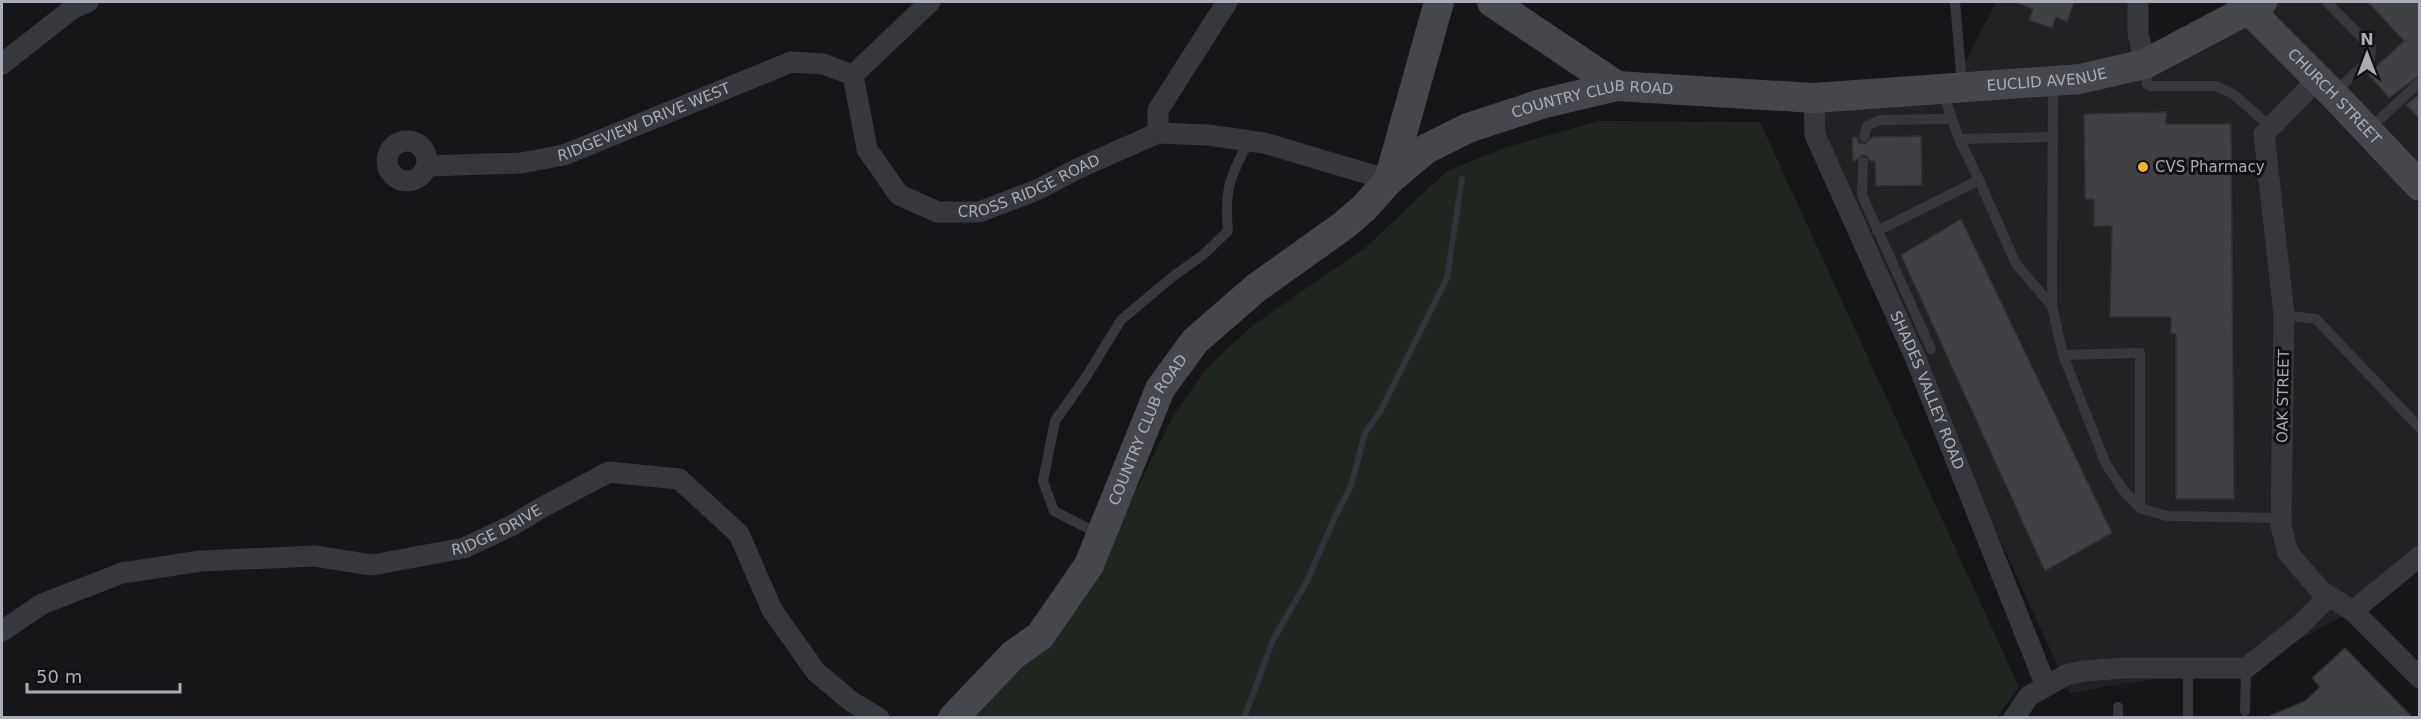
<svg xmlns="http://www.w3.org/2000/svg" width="2421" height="719" font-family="'DejaVu Sans',sans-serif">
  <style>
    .built { fill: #222225 }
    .green { fill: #1e261f }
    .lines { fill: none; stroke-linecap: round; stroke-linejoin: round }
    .stream { stroke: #2c353c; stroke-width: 6 }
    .building { fill: #404145; stroke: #303034; stroke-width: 1.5 }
    .lane { stroke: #37383d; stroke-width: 10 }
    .street { stroke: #37383d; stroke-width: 21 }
    .secondary { stroke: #45474d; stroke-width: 30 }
    .poi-dot { fill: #f2b134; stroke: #111113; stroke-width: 2 }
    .labels { text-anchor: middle; stroke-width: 6; stroke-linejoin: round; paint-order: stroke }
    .street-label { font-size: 15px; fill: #a8adb8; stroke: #111113 }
    .poi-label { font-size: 15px; fill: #a8adb8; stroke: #111113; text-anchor: start }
  </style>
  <rect width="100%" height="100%" fill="#161618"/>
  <!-- built -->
  <path class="built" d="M 1996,2 L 2142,2 L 2145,64 L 2254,2 L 2419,2 L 2419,555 L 2353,611 L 2246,668 L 2126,683 L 2070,693 L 1815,135 L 1814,98 L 1952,88 Z"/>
  <!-- green -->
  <path class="green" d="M 1599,121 L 1760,122 L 2019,687 L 1996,718 L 965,718 L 1097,569 L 1173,416 L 1206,369 L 1252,326 L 1365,248 L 1447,171 L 1507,147 Z"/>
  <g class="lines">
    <!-- stream -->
    <path class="stream" d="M 1244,718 L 1273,640 L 1307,581 L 1335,517 L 1351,486 L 1365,433 L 1380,412 L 1447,278 L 1462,179"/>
  </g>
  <!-- building -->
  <g class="building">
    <path d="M 2018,2 L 2074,2 L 2067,22 L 2056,17 L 2052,28 L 2029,20 L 2033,9 L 2017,3 Z"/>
    <path d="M 2368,2 L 2420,2 L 2420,75 L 2389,98 L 2368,74 L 2404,41 Z"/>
    <path d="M 2420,93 L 2420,119 L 2406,105 Z"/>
    <path d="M 2166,112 L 2166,124 L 2231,124 L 2234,499 L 2176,499 L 2176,334 L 2171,334 L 2171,317 L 2110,317 L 2112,226 L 2094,226 L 2094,199 L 2085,199 L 2084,114 Z"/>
    <path d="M 1921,136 L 1922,185 L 1876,186 L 1875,161 L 1870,161 L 1867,156 L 1863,155 L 1853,162 L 1852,137 L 1857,137 L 1859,143 L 1865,144 L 1872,137 Z"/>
    <path d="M 1961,219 L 2112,533 L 2045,571 L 1901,255 Z"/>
    <path d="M 2345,648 L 2412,717 L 2267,717 L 2305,701 L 2320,687 L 2312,678 Z"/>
  </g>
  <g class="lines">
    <!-- lane -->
    <g class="lane">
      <path d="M 1955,2 L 1962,84"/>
      <path d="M 2327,2 L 2371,47 L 2370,59 L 2333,94"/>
      <path d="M 2145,65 L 2147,84 L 2151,86 L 2216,86 L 2233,94 L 2271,127"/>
      <path d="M 2053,81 L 2052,306 L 2063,355 L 2106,464 L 2123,490 L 2140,508 L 2167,516 L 2281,518"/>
      <path d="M 1942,90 L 1959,139 L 2053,137"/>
      <path d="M 2368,130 L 2420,82"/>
      <path d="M 1864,137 L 1867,126 L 1880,120 L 1950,119"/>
      <path d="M 1959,139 L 1979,180 L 2016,264 L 2052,306"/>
      <path d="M 1863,162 L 1862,195 L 1931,349"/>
      <path d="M 1877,231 L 1979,180"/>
      <path d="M 2284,315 L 2316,319 L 2420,428"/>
      <path d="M 2063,355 L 2140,353 L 2140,508"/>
      <path d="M 1101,535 L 1054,511 L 1043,481 L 1055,421 L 1086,377 L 1121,320 L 1171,278 L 1203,255 L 1228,231 C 1224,190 1230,176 1249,141"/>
      <path d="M 2118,707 L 2118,718"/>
      <path d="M 2245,711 L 2246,668"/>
      <path d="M 2188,718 L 2188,669"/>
    </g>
    <!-- street -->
    <g class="street">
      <path id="s1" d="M 930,2 L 853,75 L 867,149 L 899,195 L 938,212 L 979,212 L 1037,190 L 1079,168 L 1158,133 L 1208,135 L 1264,143 L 1389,180"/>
      <path d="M 2138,2 L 2138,33 L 2145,64"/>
      <path d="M 2,64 L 72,9 L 88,2"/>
      <path d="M 2318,79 L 2264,134 L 2284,315 L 2281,526 L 2288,553 L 2321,591 L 2353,611 L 2420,678"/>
      <path id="s2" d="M 1814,98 L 1815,135 L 1915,357 L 2046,686"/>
      <path d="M 1158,133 L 1158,110 L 1227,2"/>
      <circle cx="407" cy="161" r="20"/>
      <path id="s3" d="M 427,166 L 521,163 L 564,155 L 791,62 L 823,64 L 853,75"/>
      <path d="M 2353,611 L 2420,556"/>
      <path id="s4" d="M 2,631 L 42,604 L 122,573 L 201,561 L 314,556 L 372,565 L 464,548 L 513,525 L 541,508 L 609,472 L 679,479 L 739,534 L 772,610 L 816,672 L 852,702 L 879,718"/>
      <path d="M 2014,718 L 2029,696 L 2066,675 L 2083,671 L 2124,668 L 2246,668 L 2300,625 L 2329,596"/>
    </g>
    <!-- secondary -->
    <g class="secondary">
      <path d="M 1492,2 L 1617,86"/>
      <path id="s5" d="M 2248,9 L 2333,94 L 2420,186"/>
      <path id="s6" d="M 1389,180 L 1426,149 L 1468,128 L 1541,104 L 1617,86 L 1814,98 L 2080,79 L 2145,64 L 2262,2"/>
      <path id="s7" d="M 953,718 L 1013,655 L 1040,636 L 1089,565 L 1160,389 L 1195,341 L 1256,288 L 1343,226 L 1364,208 L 1389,180 L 1439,2"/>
    </g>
  </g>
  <!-- markers -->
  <circle class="poi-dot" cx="2143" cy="167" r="6"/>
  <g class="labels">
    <!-- street labels -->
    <g class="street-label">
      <text dy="5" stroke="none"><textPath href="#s6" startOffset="681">EUCLID AVENUE</textPath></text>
      <text dy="5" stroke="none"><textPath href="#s5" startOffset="123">CHURCH STREET</textPath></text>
      <text dy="5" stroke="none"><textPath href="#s6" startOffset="224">COUNTRY CLUB ROAD</textPath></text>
      <text dy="5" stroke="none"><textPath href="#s3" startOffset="224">RIDGEVIEW DRIVE WEST</textPath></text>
      <text dy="5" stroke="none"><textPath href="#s1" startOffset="376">CROSS RIDGE ROAD</textPath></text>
      <text dy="5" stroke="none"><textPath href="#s2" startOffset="316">SHADES VALLEY ROAD</textPath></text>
      <text transform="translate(2283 396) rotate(-89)" y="5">OAK STREET</text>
      <text dy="5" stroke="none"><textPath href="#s7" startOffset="354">COUNTRY CLUB ROAD</textPath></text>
      <text dy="5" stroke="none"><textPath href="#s4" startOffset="516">RIDGE DRIVE</textPath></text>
    </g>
    <!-- poi labels -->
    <g class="poi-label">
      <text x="2155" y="172">CVS Pharmacy</text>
    </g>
  </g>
  <!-- border -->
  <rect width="2421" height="719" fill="none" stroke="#a8adb8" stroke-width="6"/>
  <!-- north arrow -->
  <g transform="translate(2367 54)" stroke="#111113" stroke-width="4.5" paint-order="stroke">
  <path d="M0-4.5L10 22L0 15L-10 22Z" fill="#a8adb8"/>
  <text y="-9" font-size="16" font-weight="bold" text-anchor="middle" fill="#a8adb8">N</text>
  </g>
  <!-- scale -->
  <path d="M27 683v9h153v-9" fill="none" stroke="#a8adb8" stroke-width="3"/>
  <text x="36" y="683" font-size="18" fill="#a8adb8" stroke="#111113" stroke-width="4.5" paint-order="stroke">50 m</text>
</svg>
